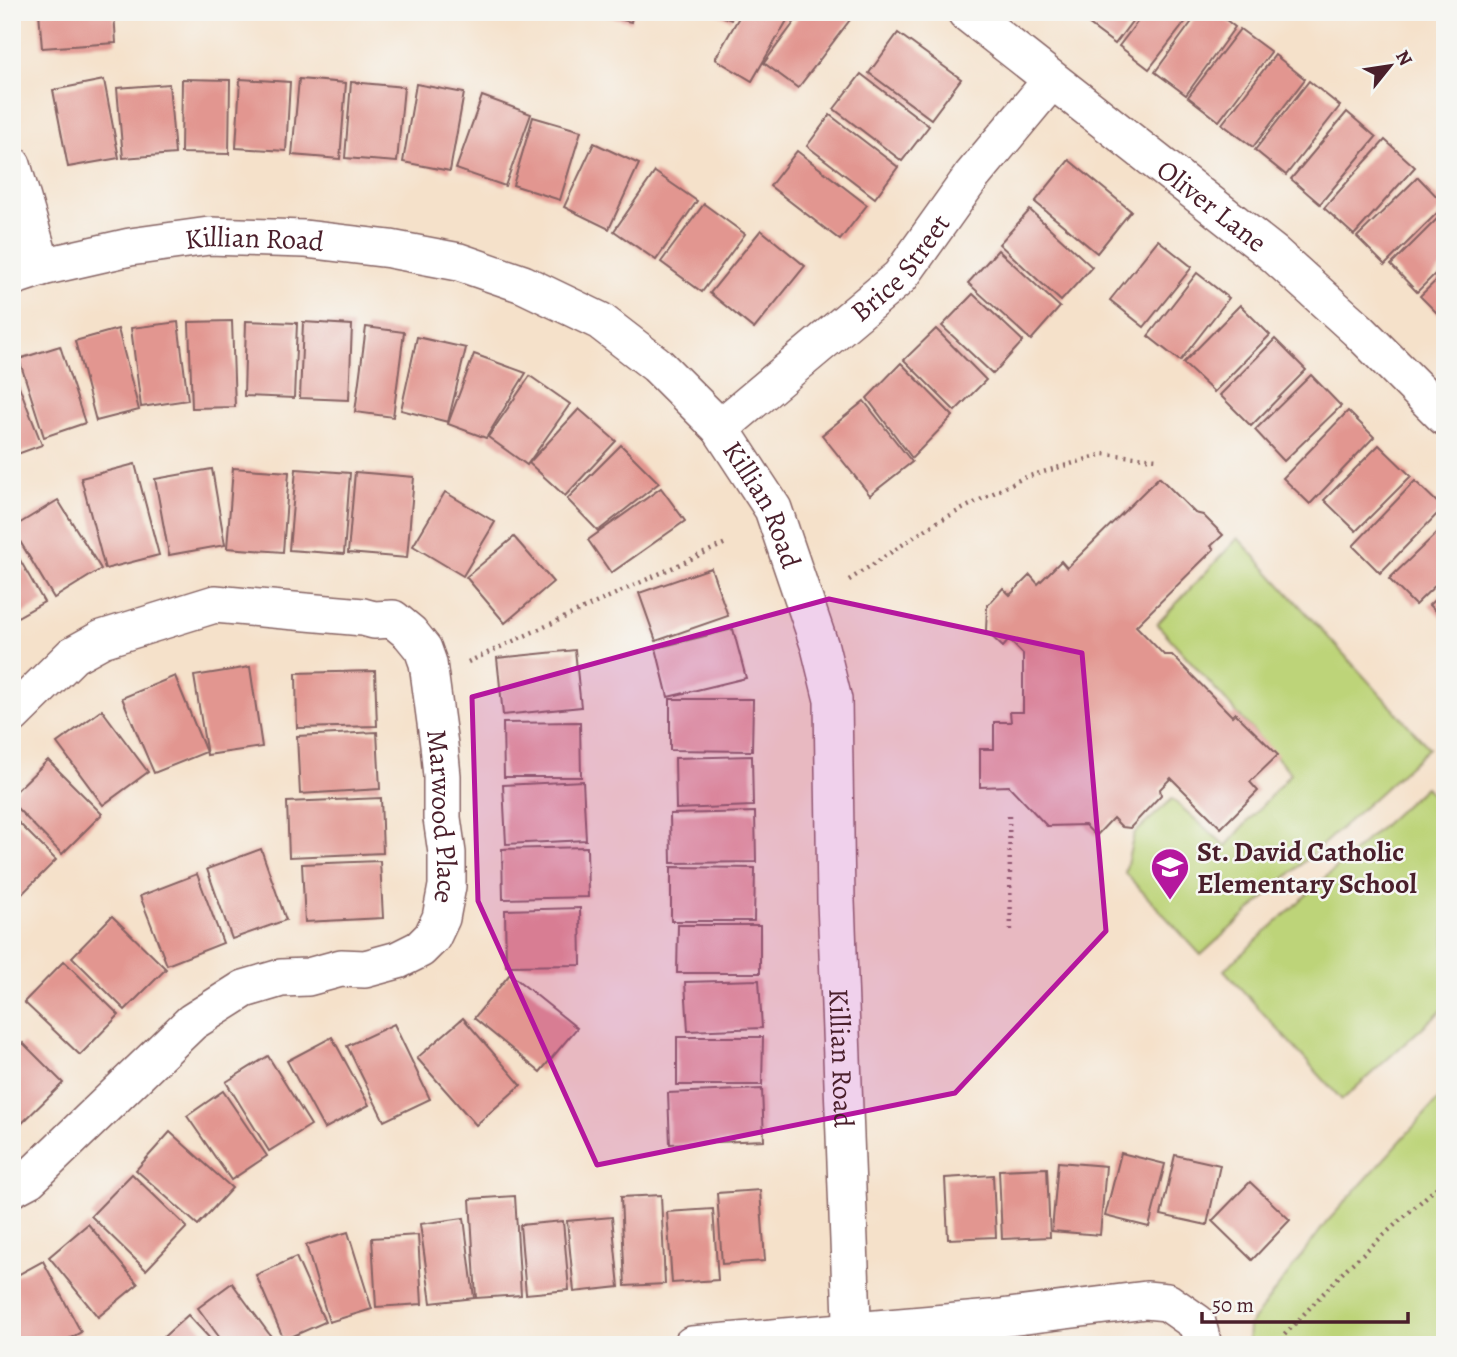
<svg xmlns="http://www.w3.org/2000/svg" width="1457" height="1357" font-family="Alegreya,serif">
  <style>
    .park { fill: #bdd479; stroke: #847a52; stroke-width: 2 }
    .building { fill: #e29690 }
    .lines { fill: none; stroke-linecap: round; stroke-linejoin: round }
    .minor-casing { stroke: #866363; stroke-width: 40 }
    .path { stroke: #866363; stroke-width: 4.5; stroke-dasharray: 2 5; stroke-linecap: butt }
    .minor { stroke: #fff; stroke-width: 37 }
    .marked { fill: #b5179e; fill-opacity: 0.2; stroke: #b5179e; stroke-width: 5; stroke-linejoin: round }
    .labels { text-anchor: middle; stroke-width: 5; stroke-linejoin: round; paint-order: stroke }
    .street-label { font-size: 28px; fill: #4a1f2b; stroke: #f6f6f2 }
    .poi-label { font-size: 28px; font-weight: bold; fill: #4a1f2b; stroke: #f6f6f2; text-anchor: start }
  </style>
  <rect width="100%" height="100%" fill="#f6f6f2"/>
  <filter id="ink" filterUnits="userSpaceOnUse"><feTurbulence type="fractalNoise" baseFrequency=".0143" numOctaves="2"/><feDisplacementMap in="SourceGraphic" scale="14" xChannelSelector="R" yChannelSelector="G"/><feConvolveMatrix kernelMatrix="1 2 1 2 8 2 1 2 1" color-interpolation-filters="sRGB"/></filter>
  <filter id="wash" filterUnits="userSpaceOnUse"><feTurbulence type="fractalNoise" baseFrequency=".00686" numOctaves="4" result="noise"/><feDisplacementMap in="SourceGraphic" scale="28" xChannelSelector="R" yChannelSelector="G"/><feGaussianBlur stdDeviation="1.57" result="paint"/><feColorMatrix in="noise" values="0 0 0 0 0 0 0 0 0 0 0 0 0 0 0 0 0 1.4 0 .05"/><feComposite in="paint" operator="in"/></filter>
  <g filter="url(#wash)">
    <rect width="100%" height="100%" fill="#f5e1ca"/>
    <!-- park -->
    <g class="park">
      <path d="M 1238,538 L 1429,748 L 1201,955 L 1125,873 L 1134,834 L 1172,799 L 1226,846 L 1291,773 L 1157,624 Z"/>
      <path d="M 1425,787 L 1445,809 L 1445,1007 L 1342,1100 L 1224,970 Z"/>
      <path d="M 1445,1092 L 1445,1345 L 1248,1345 L 1249,1326 L 1326,1223 Z"/>
    </g>
    <g id="blocks">
      <!-- building -->
      <g class="building">
        <path d="M 39,12 L 114,12 L 116,43 L 42,48 Z"/>
        <path d="M 591,12 L 633,12 L 631,22 Z"/>
        <path d="M 712,12 L 734,12 L 731,20 Z"/>
        <path d="M 742,12 L 792,12 L 752,81 L 715,59 Z"/>
        <path d="M 802,12 L 856,12 L 798,88 L 764,63 Z"/>
        <path d="M 1091,12 L 1139,12 L 1115,44 L 1084,21 Z"/>
        <path d="M 1145,12 L 1193,12 L 1149,69 L 1119,46 Z"/>
        <path d="M 1199,12 L 1216,12 L 1235,27 L 1186,95 L 1155,72 Z"/>
        <path d="M 1240,29 L 1271,52 L 1219,121 L 1188,97 Z"/>
        <path d="M 898,33 L 961,79 L 931,119 L 869,73 Z"/>
        <path d="M 1275,55 L 1305,79 L 1253,147 L 1222,124 Z"/>
        <path d="M 861,74 L 929,126 L 902,161 L 834,109 Z"/>
        <path d="M 182,79 L 230,80 L 229,154 L 181,153 Z"/>
        <path d="M 240,79 L 290,82 L 286,151 L 236,148 Z"/>
        <path d="M 299,79 L 346,83 L 340,159 L 292,155 Z"/>
        <path d="M 104,80 L 119,158 L 68,167 L 53,90 Z"/>
        <path d="M 1309,81 L 1340,106 L 1286,175 L 1255,150 Z"/>
        <path d="M 351,82 L 404,87 L 397,162 L 345,158 Z"/>
        <path d="M 169,84 L 175,154 L 123,158 L 117,88 Z"/>
        <path d="M 416,84 L 464,93 L 450,171 L 403,162 Z"/>
        <path d="M 482,96 L 531,114 L 505,186 L 456,169 Z"/>
        <path d="M 1347,112 L 1376,137 L 1320,204 L 1291,179 Z"/>
        <path d="M 830,115 L 898,167 L 875,198 L 807,146 Z"/>
        <path d="M 533,117 L 581,131 L 560,200 L 513,185 Z"/>
        <path d="M 1385,140 L 1415,167 L 1354,235 L 1324,208 Z"/>
        <path d="M 594,143 L 639,164 L 609,229 L 564,207 Z"/>
        <path d="M 797,151 L 867,205 L 840,240 L 770,186 Z"/>
        <path d="M 1069,160 L 1131,211 L 1097,253 L 1035,202 Z"/>
        <path d="M 655,172 L 697,201 L 656,260 L 614,231 Z"/>
        <path d="M 1418,177 L 1445,205 L 1385,265 L 1357,237 Z"/>
        <path d="M 704,204 L 745,234 L 702,292 L 661,262 Z"/>
        <path d="M 1030,210 L 1092,267 L 1061,301 L 999,244 Z"/>
        <path d="M 1445,211 L 1445,264 L 1417,292 L 1391,265 Z"/>
        <path d="M 761,230 L 805,266 L 754,329 L 710,293 Z"/>
        <path d="M 1158,240 L 1192,267 L 1144,327 L 1110,300 Z"/>
        <path d="M 998,250 L 1060,307 L 1031,340 L 968,283 Z"/>
        <path d="M 1445,272 L 1445,321 L 1420,296 Z"/>
        <path d="M 1197,273 L 1229,298 L 1180,361 L 1148,336 Z"/>
        <path d="M 973,294 L 1023,341 L 993,374 L 942,326 Z"/>
        <path d="M 1240,305 L 1270,335 L 1214,392 L 1183,363 Z"/>
        <path d="M 232,321 L 235,407 L 192,408 L 189,322 Z"/>
        <path d="M 246,321 L 297,323 L 294,398 L 244,396 Z"/>
        <path d="M 178,322 L 188,400 L 141,407 L 131,328 Z"/>
        <path d="M 303,322 L 352,325 L 349,400 L 300,398 Z"/>
        <path d="M 366,327 L 404,332 L 393,417 L 355,412 Z"/>
        <path d="M 118,329 L 139,410 L 96,421 L 75,341 Z"/>
        <path d="M 936,329 L 986,380 L 955,411 L 904,360 Z"/>
        <path d="M 417,337 L 466,348 L 448,422 L 401,410 Z"/>
        <path d="M 1275,339 L 1306,370 L 1251,426 L 1220,395 Z"/>
        <path d="M 60,346 L 85,423 L 44,437 L 19,359 Z"/>
        <path d="M 474,354 L 526,373 L 486,438 L 448,424 Z"/>
        <path d="M 901,363 L 953,416 L 912,458 L 867,398 Z"/>
        <path d="M 12,368 L 42,445 L 12,456 Z"/>
        <path d="M 1311,375 L 1341,406 L 1284,461 L 1255,430 Z"/>
        <path d="M 530,376 L 570,404 L 527,465 L 488,437 Z"/>
        <path d="M 864,401 L 912,462 L 870,495 L 822,435 Z"/>
        <path d="M 579,409 L 616,441 L 565,496 L 529,463 Z"/>
        <path d="M 1348,411 L 1374,437 L 1310,504 L 1283,478 Z"/>
        <path d="M 621,445 L 659,483 L 598,531 L 567,499 Z"/>
        <path d="M 1379,445 L 1411,476 L 1356,531 L 1324,500 Z"/>
        <path d="M 135,464 L 159,555 L 105,569 L 81,478 Z"/>
        <path d="M 233,468 L 289,472 L 283,552 L 227,548 Z"/>
        <path d="M 212,469 L 225,545 L 169,555 L 155,479 Z"/>
        <path d="M 296,469 L 350,473 L 344,554 L 289,550 Z"/>
        <path d="M 355,472 L 414,477 L 407,558 L 348,553 Z"/>
        <path d="M 1159,477 L 1195,513 L 1203,515 L 1223,535 L 1211,546 L 1214,549 L 1136,626 L 1164,655 L 1172,655 L 1232,716 L 1235,713 L 1278,755 L 1250,782 L 1258,791 L 1221,828 L 1171,778 L 1160,789 L 1161,795 L 1130,828 L 1122,827 L 1113,818 L 1096,836 L 1085,825 L 1047,826 L 1009,786 L 980,787 L 980,749 L 994,749 L 994,722 L 1011,722 L 1010,712 L 1023,712 L 1023,654 L 1009,640 L 1003,647 L 986,631 L 987,606 L 1003,588 L 1010,595 L 1030,575 L 1038,584 L 1061,561 L 1067,568 Z"/>
        <path d="M 1415,481 L 1443,508 L 1380,573 L 1353,546 Z"/>
        <path d="M 661,488 L 685,521 L 611,573 L 588,540 Z"/>
        <path d="M 445,492 L 495,522 L 463,576 L 413,546 Z"/>
        <path d="M 58,500 L 101,569 L 54,598 L 12,528 Z"/>
        <path d="M 1445,525 L 1445,576 L 1415,605 L 1389,579 Z"/>
        <path d="M 514,537 L 553,582 L 505,623 L 466,577 Z"/>
        <path d="M 12,546 L 44,602 L 12,620 Z"/>
        <path d="M 711,568 L 728,616 L 656,641 L 639,593 Z"/>
        <path d="M 1445,590 L 1445,621 L 1429,605 Z"/>
        <path d="M 733,629 L 746,678 L 668,697 L 656,648 Z"/>
        <path d="M 575,650 L 581,707 L 503,715 L 497,658 Z"/>
        <path d="M 250,667 L 262,747 L 207,755 L 194,676 Z"/>
        <path d="M 375,671 L 377,726 L 297,728 L 296,673 Z"/>
        <path d="M 175,676 L 206,752 L 154,773 L 122,698 Z"/>
        <path d="M 670,699 L 753,699 L 752,751 L 670,750 Z"/>
        <path d="M 102,710 L 148,772 L 103,805 L 57,743 Z"/>
        <path d="M 580,722 L 581,777 L 504,777 L 503,723 Z"/>
        <path d="M 377,732 L 380,789 L 300,794 L 297,736 Z"/>
        <path d="M 752,756 L 753,806 L 676,809 L 675,758 Z"/>
        <path d="M 48,760 L 102,814 L 62,854 L 12,803 L 12,795 Z"/>
        <path d="M 583,781 L 586,840 L 506,844 L 503,785 Z"/>
        <path d="M 381,798 L 383,853 L 289,857 L 287,802 Z"/>
        <path d="M 755,812 L 756,862 L 671,863 L 670,814 Z"/>
        <path d="M 12,816 L 56,860 L 16,900 L 12,897 Z"/>
        <path d="M 587,847 L 588,897 L 503,899 L 502,849 Z"/>
        <path d="M 261,849 L 286,920 L 232,939 L 207,869 Z"/>
        <path d="M 380,861 L 383,918 L 305,922 L 302,864 Z"/>
        <path d="M 671,867 L 755,868 L 754,921 L 671,921 Z"/>
        <path d="M 197,874 L 223,943 L 167,965 L 140,896 Z"/>
        <path d="M 580,908 L 581,965 L 506,966 L 505,910 Z"/>
        <path d="M 112,916 L 166,969 L 125,1010 L 72,957 Z"/>
        <path d="M 678,925 L 760,925 L 760,973 L 677,973 Z"/>
        <path d="M 64,961 L 119,1015 L 80,1055 L 24,1002 Z"/>
        <path d="M 510,974 L 577,1028 L 540,1072 L 474,1018 Z"/>
        <path d="M 759,980 L 762,1028 L 688,1031 L 685,982 Z"/>
        <path d="M 463,1018 L 521,1085 L 476,1125 L 417,1058 Z"/>
        <path d="M 394,1024 L 430,1099 L 384,1121 L 347,1046 Z"/>
        <path d="M 332,1037 L 369,1105 L 324,1129 L 287,1061 Z"/>
        <path d="M 677,1037 L 763,1037 L 762,1085 L 677,1085 Z"/>
        <path d="M 23,1043 L 63,1083 L 12,1133 L 12,1054 Z"/>
        <path d="M 268,1056 L 311,1125 L 269,1151 L 226,1082 Z"/>
        <path d="M 762,1089 L 764,1140 L 670,1144 L 668,1093 Z"/>
        <path d="M 223,1091 L 267,1156 L 231,1180 L 187,1116 Z"/>
        <path d="M 170,1132 L 232,1188 L 198,1225 L 136,1170 Z"/>
        <path d="M 1121,1153 L 1165,1164 L 1149,1227 L 1105,1216 Z"/>
        <path d="M 1175,1155 L 1220,1165 L 1207,1225 L 1161,1215 Z"/>
        <path d="M 1058,1162 L 1106,1166 L 1100,1235 L 1052,1231 Z"/>
        <path d="M 1047,1168 L 1050,1237 L 1002,1239 L 999,1170 Z"/>
        <path d="M 132,1174 L 187,1227 L 146,1270 L 91,1216 Z"/>
        <path d="M 993,1175 L 996,1237 L 948,1239 L 945,1178 Z"/>
        <path d="M 1250,1182 L 1290,1220 L 1252,1260 L 1212,1221 Z"/>
        <path d="M 760,1190 L 765,1261 L 722,1264 L 717,1193 Z"/>
        <path d="M 661,1195 L 665,1284 L 625,1286 L 621,1197 Z"/>
        <path d="M 515,1196 L 521,1295 L 476,1298 L 470,1199 Z"/>
        <path d="M 713,1209 L 718,1280 L 672,1283 L 667,1212 Z"/>
        <path d="M 612,1217 L 619,1287 L 574,1292 L 567,1221 Z"/>
        <path d="M 464,1218 L 474,1298 L 431,1303 L 420,1224 Z"/>
        <path d="M 563,1221 L 569,1290 L 526,1294 L 520,1225 Z"/>
        <path d="M 88,1224 L 138,1284 L 98,1317 L 49,1257 Z"/>
        <path d="M 348,1232 L 372,1309 L 329,1322 L 306,1245 Z"/>
        <path d="M 418,1235 L 422,1304 L 376,1307 L 372,1238 Z"/>
        <path d="M 296,1257 L 325,1322 L 284,1340 L 256,1275 Z"/>
        <path d="M 43,1261 L 81,1332 L 58,1345 L 14,1345 L 12,1278 Z"/>
        <path d="M 232,1283 L 275,1342 L 272,1345 L 225,1345 L 198,1308 Z"/>
        <path d="M 188,1315 L 216,1345 L 158,1345 L 157,1343 Z"/>
      </g>
    </g>
  </g>
  <g filter="url(#ink)">
    <use href="#blocks" fill-opacity="0" stroke="#866363" stroke-width="2"/>
    <g class="lines">
      <!-- minor casing -->
      <g class="minor-casing">
        <g id="minor">
          <path id="s1" d="M 966,12 L 1274,254 L 1358,330 L 1445,417"/>
          <path d="M 12,165 L 42,267"/>
          <path id="s2" d="M 12,277 L 42,267 L 130,247 L 209,236 L 305,239 L 390,249 L 459,262 L 523,284 L 600,321 L 657,365 L 720,428 L 773,509 L 820,647 L 833,700 L 836,901 L 853,1345"/>
          <path id="s3" d="M 720,428 L 900,277 L 972,176 L 1051,81"/>
          <path id="s4" d="M 12,715 L 73,655 L 102,639 L 215,604 L 363,617 L 374,620 L 393,619 L 410,633 L 423,649 L 428,663 L 439,745 L 442,776 L 442,818 L 447,853 L 447,886 L 441,918 L 432,937 L 420,949 L 398,960 L 365,969 L 341,968 L 308,977 L 281,978 L 244,989 L 192,1022 L 29,1179 L 12,1188"/>
          <path d="M 692,1345 L 992,1319 L 1146,1300 L 1167,1302 L 1197,1323 L 1203,1345"/>
        </g>
      </g>
      <!-- path -->
      <g class="path">
        <path d="M 849,580 L 937,522 L 1023,478 L 1104,454 L 1157,459"/>
        <path d="M 468,662 L 728,542"/>
        <path d="M 1009,816 L 1011,934"/>
        <path d="M 1275,1345 L 1347,1268 L 1445,1180"/>
      </g>
      <!-- minor -->
      <use href="#minor" class="minor"/>
    </g>
  </g>
  <!-- marked area -->
  <path class="marked" d="M 829,599 L 1082,653 L 1106,931 L 955,1093 L 597,1165 L 478,901 L 472,697 Z"/>
  <!-- icons -->
  <defs>
    <g id="school-pin" transform="scale(2.0125)"><path d="M0 17L-7.5 6A9.5 9.5 0 1 1 7.5 6Z" fill="#b5179e" stroke="#f6f6f2"/><path d="M0-5L7-2L0 1L-7-2ZM-4 1L0 2.5L4 1V4Q0 6-4 4Z" fill="#fff"/></g>
  </defs>
  <g fill-rule="evenodd">
    <use href="#school-pin" x="1170" y="867"/>
  </g>
  <g class="labels">
    <!-- street labels -->
    <g class="street-label">
      <text dy="10" stroke="none"><textPath href="#s1" startOffset="313">Oliver Lane</textPath></text>
      <text dy="10" stroke="none"><textPath href="#s2" startOffset="247">Killian Road</textPath></text>
      <text dy="10" stroke="none"><textPath href="#s3" startOffset="242">Brice Street</textPath></text>
      <text dy="10" stroke="none"><textPath href="#s2" startOffset="856">Killian Road</textPath></text>
      <text dy="10" stroke="none"><textPath href="#s4" startOffset="628">Marwood Place</textPath></text>
      <text dy="10" stroke="none"><textPath href="#s2" startOffset="1423">Killian Road</textPath></text>
    </g>
    <!-- poi labels -->
    <g class="poi-label">
      <text x="1197" y="861">St. David Catholic<tspan x="1197" dy="32">Elementary School</tspan></text>
    </g>
  </g>
  <!-- margin -->
  <rect width="1457" height="1357" fill="none" stroke="#f6f6f2" stroke-width="42"/>
  <!-- north arrow -->
  <g transform="translate(1390 66) rotate(60)" stroke="#f6f6f2" stroke-width="5" paint-order="stroke">
  <path d="M0-5L12 26L0 18L-12 26Z" fill="#4a1f2b"/>
  <text y="-10" font-size="19" font-weight="bold" text-anchor="middle" fill="#4a1f2b">N</text>
  </g>
  <!-- scale -->
  <path d="M1202 1312v10h206v-10" fill="none" stroke="#4a1f2b" stroke-width="3.5"/>
  <text x="1212" y="1312" font-size="21" fill="#4a1f2b" stroke="#f6f6f2" stroke-width="5" paint-order="stroke">50 m</text>
</svg>
